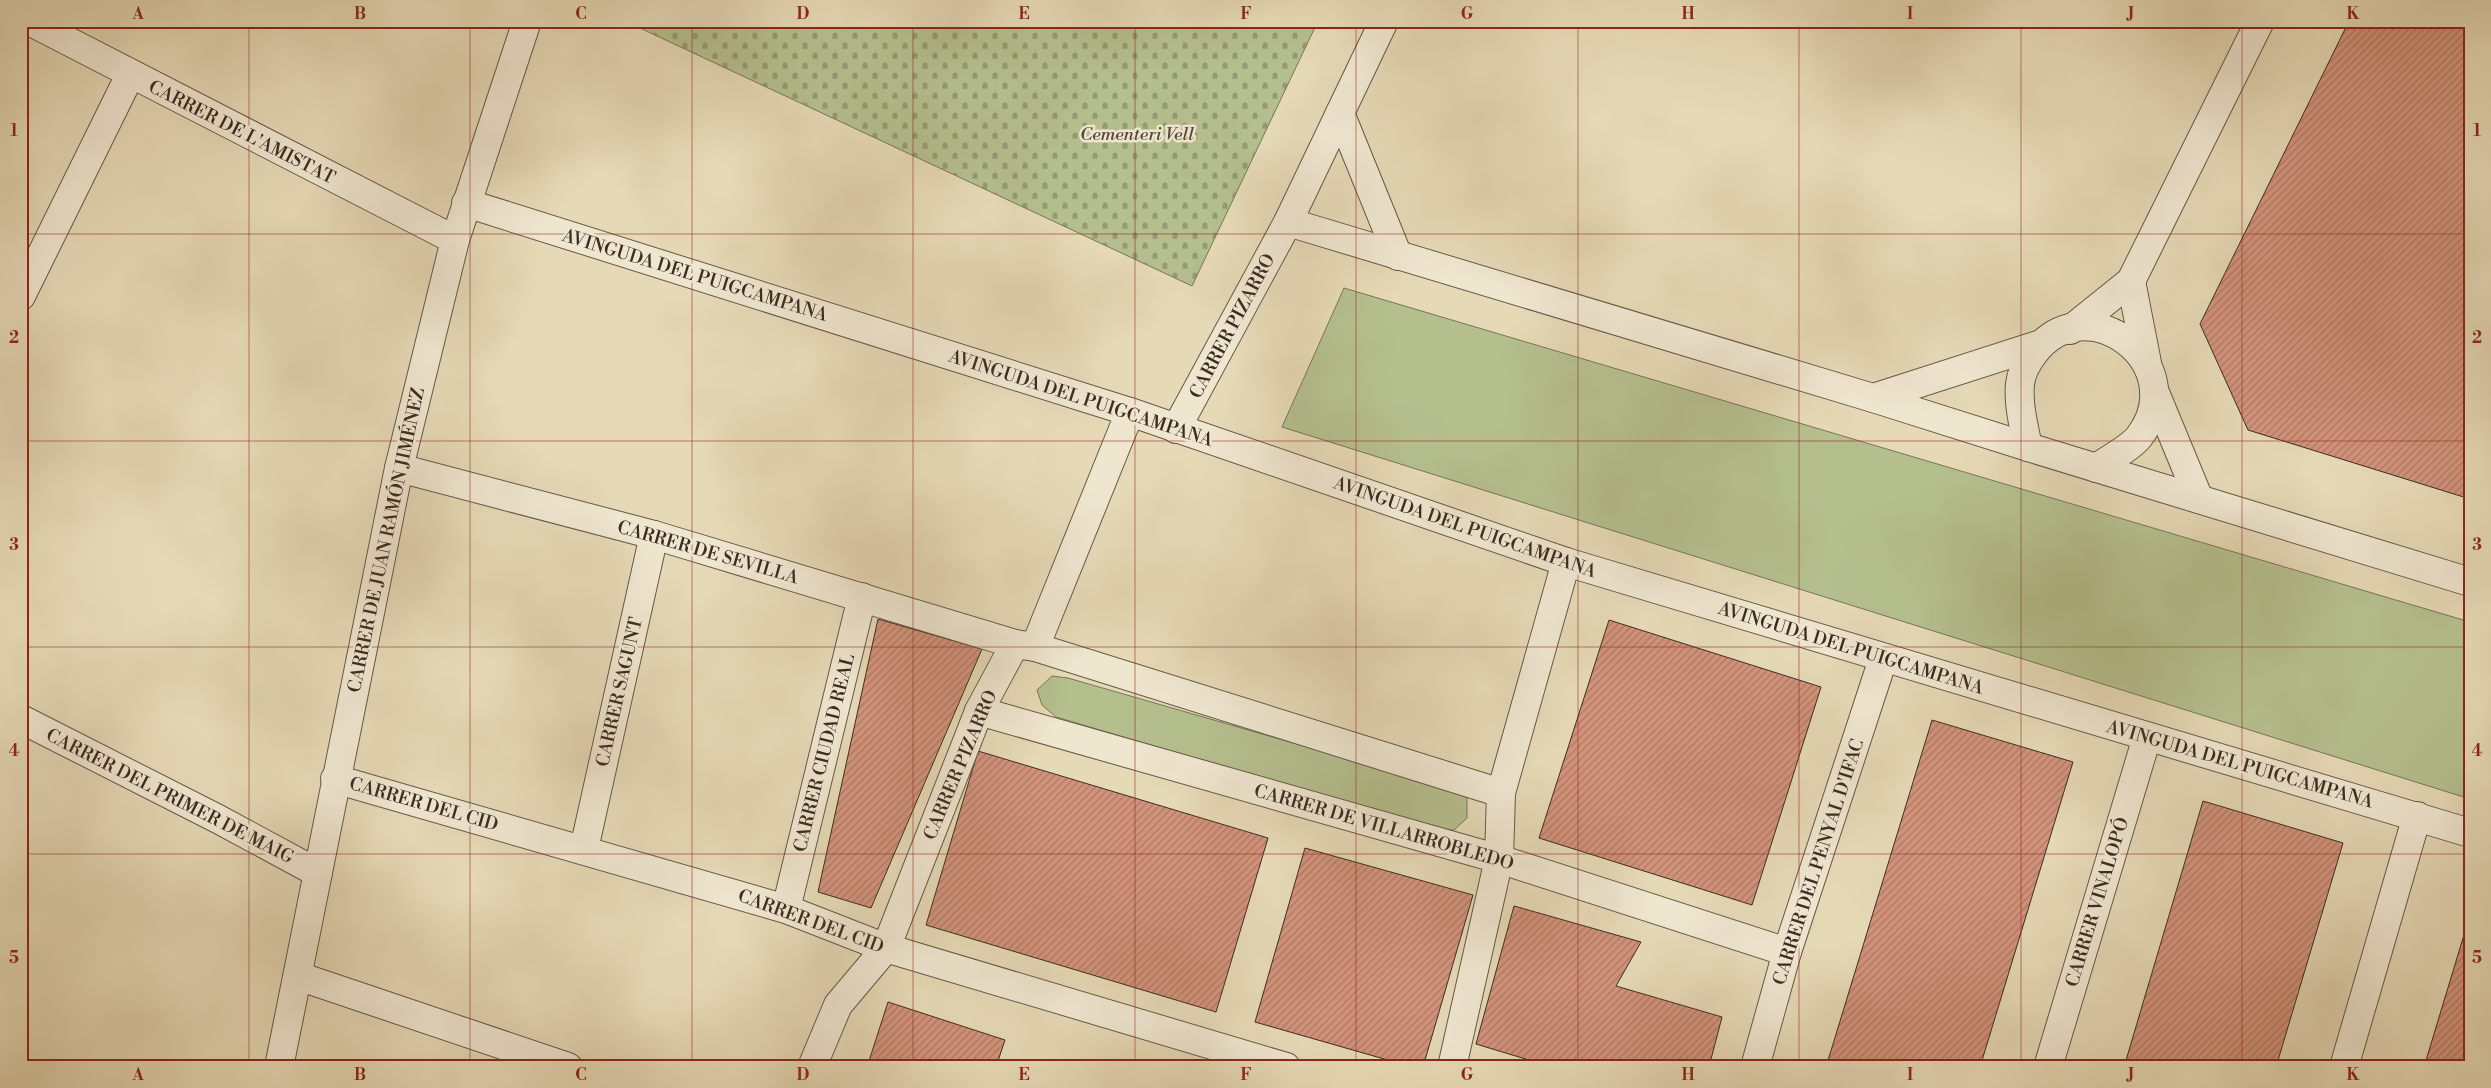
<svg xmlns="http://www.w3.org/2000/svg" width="2491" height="1088" font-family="'Libre Bodoni',serif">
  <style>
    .cemetery { fill: url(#cemetery-stones); stroke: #787658 }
    .park { fill: #b5bf8e; stroke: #787658 }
    .building { fill: url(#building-hatch); stroke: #3c2c22 }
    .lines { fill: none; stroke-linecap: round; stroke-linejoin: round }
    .minor-casing { stroke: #665747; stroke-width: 30 }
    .minor { stroke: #efe6d0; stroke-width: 28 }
    .grid { fill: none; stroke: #8f2418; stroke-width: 1; stroke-opacity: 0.55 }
    .labels { text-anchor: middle; stroke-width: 5; stroke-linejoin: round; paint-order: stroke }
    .street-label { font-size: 18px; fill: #3c2c22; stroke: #efe6d0 }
    .park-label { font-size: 18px; font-style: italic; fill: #544938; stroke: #efe6d0 }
    .neatline { fill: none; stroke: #8f2418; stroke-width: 2 }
    .grid-label { font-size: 16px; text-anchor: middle; font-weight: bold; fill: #8f2418 }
  </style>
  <defs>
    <pattern id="cemetery-stones" width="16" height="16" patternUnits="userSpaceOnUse" patternTransform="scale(1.25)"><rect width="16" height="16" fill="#b5bf8e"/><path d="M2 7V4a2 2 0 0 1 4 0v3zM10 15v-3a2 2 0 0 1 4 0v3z" fill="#949b74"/></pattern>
    <pattern id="building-hatch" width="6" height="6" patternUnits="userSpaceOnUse" patternTransform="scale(1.25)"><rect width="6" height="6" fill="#d3937b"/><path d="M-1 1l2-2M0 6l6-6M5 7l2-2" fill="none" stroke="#ac7864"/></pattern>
  </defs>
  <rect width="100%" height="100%" fill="#e6d9b6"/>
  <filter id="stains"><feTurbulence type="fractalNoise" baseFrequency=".004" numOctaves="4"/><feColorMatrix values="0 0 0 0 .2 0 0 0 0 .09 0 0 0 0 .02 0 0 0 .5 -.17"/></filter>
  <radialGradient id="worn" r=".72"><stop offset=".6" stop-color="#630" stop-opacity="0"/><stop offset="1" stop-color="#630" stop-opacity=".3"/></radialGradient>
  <!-- cemetery -->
  <path class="cemetery" d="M 625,21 L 1318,21 L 1192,286 Z"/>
  <!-- park -->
  <g class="park">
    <path d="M 1344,288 L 2470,622 L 2470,799 L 1282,427 Z"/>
    <path d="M 1052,676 L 1068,678 L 1453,789 L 1467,798 L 1467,818 L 1454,830 L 1439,830 L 1056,717 L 1042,705 L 1037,690 Z"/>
  </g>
  <!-- building -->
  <g class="building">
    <path d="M 2349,21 L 2470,21 L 2470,499 L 2248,430 L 2200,324 Z"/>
    <path d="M 878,619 L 982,649 L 871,908 L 818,892 Z"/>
    <path d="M 1609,620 L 1821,687 L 1752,905 L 1539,838 Z"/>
    <path d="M 1932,720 L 2073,762 L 1980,1067 L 1826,1067 Z"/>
    <path d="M 978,751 L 1268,838 L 1216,1012 L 926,925 Z"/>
    <path d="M 2203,801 L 2343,843 L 2276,1067 L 2124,1067 Z"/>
    <path d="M 1305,848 L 1473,895 L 1423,1067 L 1412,1067 L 1255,1022 Z"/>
    <path d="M 1514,906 L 1641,942 L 1616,986 L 1722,1017 L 1709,1067 L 1552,1067 L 1476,1044 Z"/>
    <path d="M 2470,915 L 2470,1067 L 2424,1067 Z"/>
    <path d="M 888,1002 L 1005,1040 L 996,1067 L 888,1067 L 869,1061 Z"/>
  </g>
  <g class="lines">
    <!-- minor casing -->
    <g class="minor-casing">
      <g id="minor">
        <path d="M 29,21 L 455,240"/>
        <path d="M 1340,113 L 1398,256"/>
        <path d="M 466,203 L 1130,412 L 1566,562 L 2470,833"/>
        <path d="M 1288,222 L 1873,398 L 2028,447 L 2470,582"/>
        <path d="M 2131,281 L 2147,363"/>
        <path d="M 21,296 L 130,75"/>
        <path d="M 2070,330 L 2131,281 L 2260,21"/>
        <path d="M 2154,390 L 2199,499"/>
        <path d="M 1873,398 L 2041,344"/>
        <path d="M 1176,429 L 1288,222 L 1384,21"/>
        <path d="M 2028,447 C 2024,427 2018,405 2020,384 C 2021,373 2028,361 2034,353 C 2087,283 2194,365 2139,437 C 2129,449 2109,459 2096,468"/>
        <path d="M 399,468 L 654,535 L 1015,644"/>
        <path d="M 1035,647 L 1501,793"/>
        <path d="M 979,711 L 1499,859 L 1787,952"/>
        <path d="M 21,719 L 218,819 L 318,873"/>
        <path d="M 335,779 L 786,909 L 886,948 L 1286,1067"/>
        <path d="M 584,849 L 654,535"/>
        <path d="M 786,909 L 862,597"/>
        <path d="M 298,976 L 568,1067"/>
        <path d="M 279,1067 L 399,468 L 455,240 L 527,21"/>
        <path d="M 812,1067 L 838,1005 L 886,948 L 979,711 L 1015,644 L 1035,647 L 1130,412"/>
        <path d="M 1452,1067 L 1499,859 L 1501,793 L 1566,562"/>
        <path d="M 1755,1067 L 1787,952 L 1883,659"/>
        <path d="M 2048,1067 L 2147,737"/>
        <path d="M 2344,1067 L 2417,816"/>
      </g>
    </g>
    <!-- minor -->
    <use href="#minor" class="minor"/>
  </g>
  <!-- grid -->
  <path class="grid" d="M 249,21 L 249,1067M 470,21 L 470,1067M 692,21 L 692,1067M 913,21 L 913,1067M 1135,21 L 1135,1067M 1356,21 L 1356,1067M 1578,21 L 1578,1067M 1799,21 L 1799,1067M 2021,21 L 2021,1067M 2242,21 L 2242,1067M 21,234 L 2470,234M 21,441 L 2470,441M 21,647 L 2470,647M 21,854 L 2470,854"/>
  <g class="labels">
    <!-- street labels -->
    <g class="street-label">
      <text transform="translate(242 132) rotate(27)" y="6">CARRER DE L'AMISTAT</text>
      <text transform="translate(695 275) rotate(17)" y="6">AVINGUDA DEL PUIGCAMPANA</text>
      <text transform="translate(1232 326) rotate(-62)" y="6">CARRER PIZARRO</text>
      <text transform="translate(1081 398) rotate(18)" y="6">AVINGUDA DEL PUIGCAMPANA</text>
      <text transform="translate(1465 527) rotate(19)" y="6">AVINGUDA DEL PUIGCAMPANA</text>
      <text transform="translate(386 540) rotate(-78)" y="6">CARRER DE JUAN RAMÓN JIMÉNEZ</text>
      <text transform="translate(708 552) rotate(16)" y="6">CARRER DE SEVILLA</text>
      <text transform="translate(1851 648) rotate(17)" y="6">AVINGUDA DEL PUIGCAMPANA</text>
      <text transform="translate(619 692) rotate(-77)" y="6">CARRER SAGUNT</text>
      <text transform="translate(824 753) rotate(-76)" y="6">CARRER CIUDAD REAL</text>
      <text transform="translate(2240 764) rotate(16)" y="6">AVINGUDA DEL PUIGCAMPANA</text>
      <text transform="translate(960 765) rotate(-67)" y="6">CARRER PIZARRO</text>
      <text transform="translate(170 796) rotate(27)" y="6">CARRER DEL PRIMER DE MAIG</text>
      <text transform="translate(424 804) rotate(16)" y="6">CARRER DEL CID</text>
      <text transform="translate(1384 827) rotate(16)" y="6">CARRER DE VILLARROBLEDO</text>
      <text transform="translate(1818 862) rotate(-72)" y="6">CARRER DEL PENYAL D'IFAC</text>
      <text transform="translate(2097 902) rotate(-73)" y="6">CARRER VINALOPÓ</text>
      <text transform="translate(811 921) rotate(20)" y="6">CARRER DEL CID</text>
    </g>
    <!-- park labels -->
    <g class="park-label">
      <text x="1137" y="140">Cementeri Vell</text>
    </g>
  </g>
  <!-- margin -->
  <rect width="2491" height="1088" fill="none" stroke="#e6d9b6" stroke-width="55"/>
  <rect x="28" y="28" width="2436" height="1032" class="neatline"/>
  <g class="grid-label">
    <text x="138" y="19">A</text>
    <text x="360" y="19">B</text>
    <text x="581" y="19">C</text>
    <text x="803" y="19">D</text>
    <text x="1024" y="19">E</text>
    <text x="1246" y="19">F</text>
    <text x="1467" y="19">G</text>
    <text x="1688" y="19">H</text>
    <text x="1910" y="19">I</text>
    <text x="2131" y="19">J</text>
    <text x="2353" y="19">K</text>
    <text x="14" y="136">1</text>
    <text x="2477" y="136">1</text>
    <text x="14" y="343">2</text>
    <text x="2477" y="343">2</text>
    <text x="14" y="550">3</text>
    <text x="2477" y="550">3</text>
    <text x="14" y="756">4</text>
    <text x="2477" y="756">4</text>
    <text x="14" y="963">5</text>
    <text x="2477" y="963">5</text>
    <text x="138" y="1080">A</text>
    <text x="360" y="1080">B</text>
    <text x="581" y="1080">C</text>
    <text x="803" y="1080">D</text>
    <text x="1024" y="1080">E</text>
    <text x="1246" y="1080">F</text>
    <text x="1467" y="1080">G</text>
    <text x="1688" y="1080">H</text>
    <text x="1910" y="1080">I</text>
    <text x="2131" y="1080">J</text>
    <text x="2353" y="1080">K</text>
  </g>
  <rect width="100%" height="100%" filter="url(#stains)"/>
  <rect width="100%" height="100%" fill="url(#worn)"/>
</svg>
